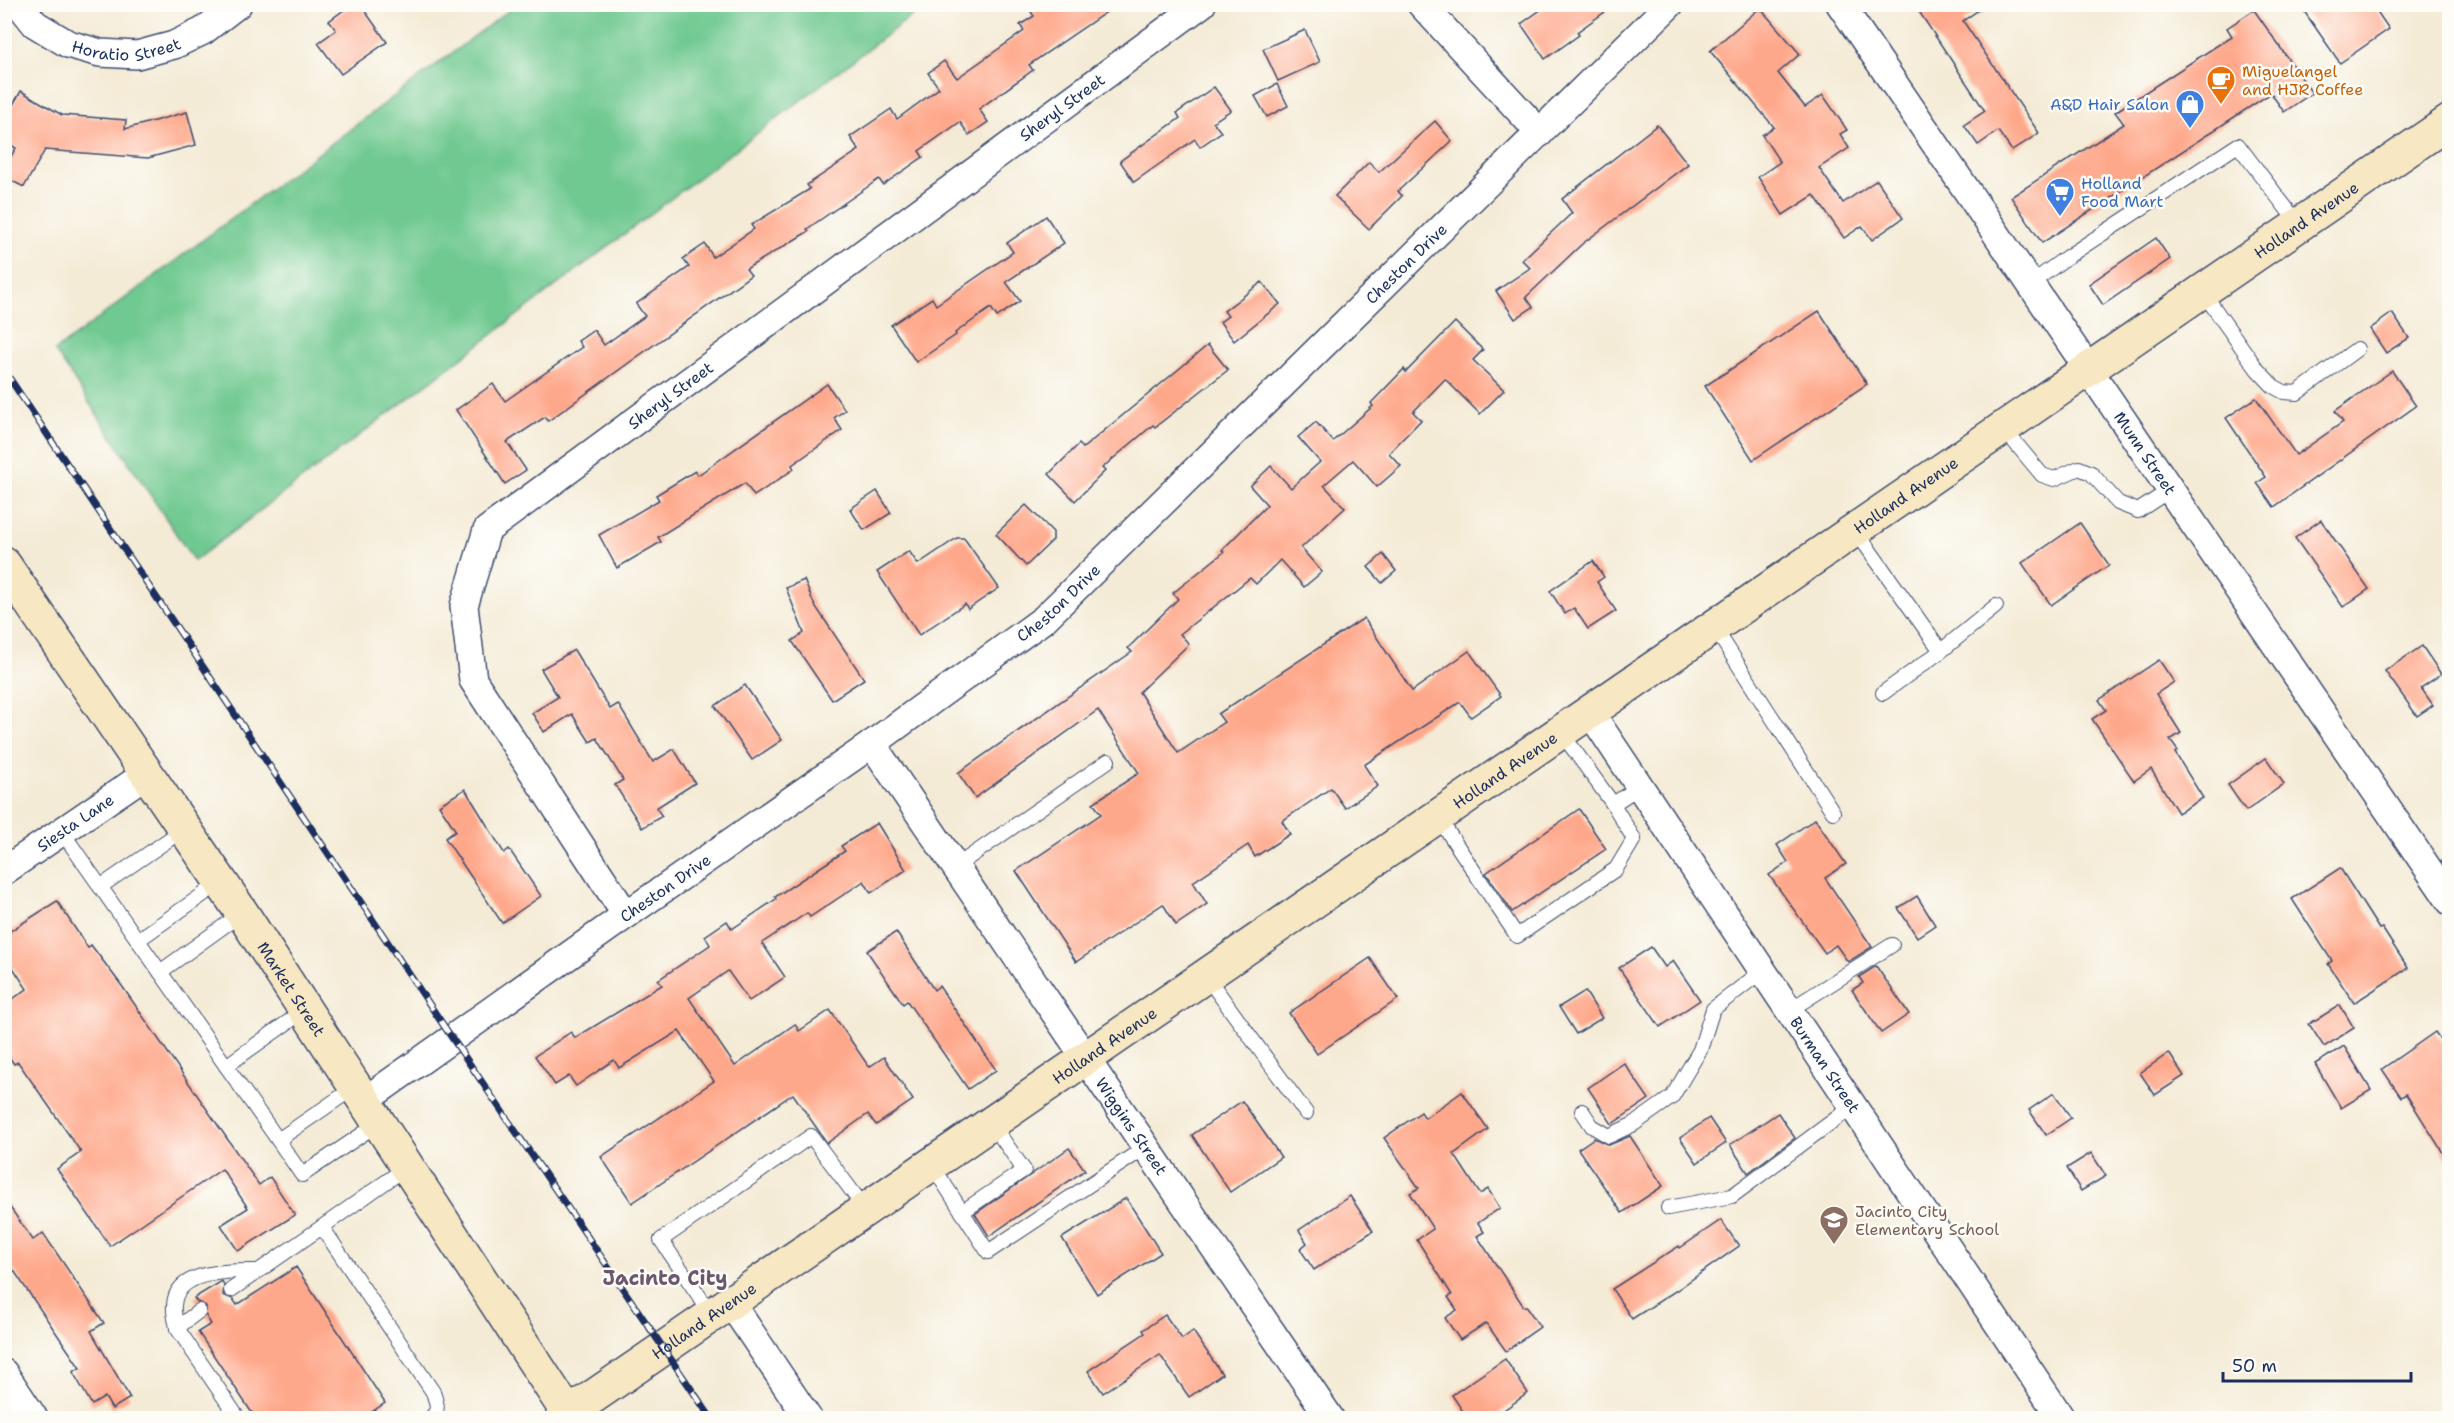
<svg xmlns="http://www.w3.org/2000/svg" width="2454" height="1423" font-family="'Shantell Sans',sans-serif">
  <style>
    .green { fill: #6fc990; stroke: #457c77; stroke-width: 1.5 }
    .building { fill: #fea88b }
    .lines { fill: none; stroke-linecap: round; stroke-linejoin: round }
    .service-casing { stroke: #3c4b70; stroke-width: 16 }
    .minor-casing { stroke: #3c4b70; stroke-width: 30 }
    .secondary-casing { stroke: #3c4b70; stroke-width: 36 }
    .service { stroke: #fff; stroke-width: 14 }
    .minor { stroke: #fff; stroke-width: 27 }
    .secondary { stroke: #f7e8c3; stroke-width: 33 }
    .rail-casing { stroke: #1b2f5e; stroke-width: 7 }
    .rail { stroke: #fdfcf7; stroke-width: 4.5; stroke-dasharray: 14; stroke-linecap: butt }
    .labels { text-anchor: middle; stroke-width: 5; stroke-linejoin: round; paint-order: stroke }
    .street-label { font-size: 16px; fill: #1b2f5e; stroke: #fdfcf7 }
    .food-label { font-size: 16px; fill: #c56008; stroke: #fdfcf7; text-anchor: start }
    .shop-label { font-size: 16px; fill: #366cbe; stroke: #fdfcf7; text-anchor: end }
    .education-label { font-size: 16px; fill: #785e54; stroke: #fdfcf7; text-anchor: start }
    .quarter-label { font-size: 20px; font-weight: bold; fill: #6a596e; stroke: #fdfcf7 }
  </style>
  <rect width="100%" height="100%" fill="#fdfcf7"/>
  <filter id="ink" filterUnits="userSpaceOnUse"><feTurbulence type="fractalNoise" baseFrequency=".0167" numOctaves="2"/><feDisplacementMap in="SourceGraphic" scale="12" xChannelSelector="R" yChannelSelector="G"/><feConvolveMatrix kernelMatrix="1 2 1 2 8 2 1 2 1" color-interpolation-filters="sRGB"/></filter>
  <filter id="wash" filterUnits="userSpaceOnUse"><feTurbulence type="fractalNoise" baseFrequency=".008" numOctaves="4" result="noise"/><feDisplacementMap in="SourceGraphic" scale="24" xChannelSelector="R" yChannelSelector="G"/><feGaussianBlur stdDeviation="1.35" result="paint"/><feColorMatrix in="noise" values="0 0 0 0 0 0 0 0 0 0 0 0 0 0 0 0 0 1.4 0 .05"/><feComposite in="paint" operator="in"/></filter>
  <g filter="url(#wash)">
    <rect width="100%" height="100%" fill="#f4ebd6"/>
    <!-- green -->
    <path class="green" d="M 516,5 L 926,5 L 194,561 L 55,351 Z"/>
    <g id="blocks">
      <!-- building -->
      <g class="building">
        <path d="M 352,4 L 360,4 L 387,42 L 341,74 L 318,43 L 336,30 L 329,21 Z"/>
        <path d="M 1042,4 L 1118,4 L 1029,65 L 1033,70 L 979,109 L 988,122 L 969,135 L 960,122 L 919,151 L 923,157 L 883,185 L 879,179 L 807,229 L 809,231 L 746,269 L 751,275 L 548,421 L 545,417 L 507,442 L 526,470 L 505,484 L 456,410 L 493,384 L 505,401 L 582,347 L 578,341 L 594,330 L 604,345 L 645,316 L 636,304 L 689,267 L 683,259 L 705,244 L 713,257 L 754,229 L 751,225 L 810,189 L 807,185 L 859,150 L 850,137 L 891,109 L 897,119 L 939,88 L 928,73 L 944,61 L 957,78 L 1024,31 L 1020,25 L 1034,16 L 1031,12 Z"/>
        <path d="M 1549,4 L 1616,4 L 1577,32 L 1579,35 L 1545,59 L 1521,24 Z"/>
        <path d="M 1914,4 L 1987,4 L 1963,21 L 2039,133 L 2012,151 L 1998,131 L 1978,145 L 1964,125 L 1985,111 Z"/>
        <path d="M 2299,4 L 2372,4 L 2389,29 L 2340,63 Z"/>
        <path d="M 1760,8 L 1800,54 L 1778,73 L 1805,107 L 1823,95 L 1847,130 L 1840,134 L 1849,148 L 1819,168 L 1843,203 L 1877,180 L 1903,218 L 1872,240 L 1862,226 L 1844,238 L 1814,195 L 1783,215 L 1758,177 L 1780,162 L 1762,135 L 1774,127 L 1710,51 Z"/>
        <path d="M 2254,10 L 2312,93 L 2284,112 L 2271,93 L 2042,243 L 2011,197 L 2124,124 L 2115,112 L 2232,36 L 2227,28 Z"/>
        <path d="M 1305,30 L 1320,62 L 1278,81 L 1263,49 Z"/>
        <path d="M 1277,84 L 1288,106 L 1267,117 L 1255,96 Z"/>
        <path d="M 1214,87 L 1231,110 L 1213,122 L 1221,132 L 1200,147 L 1195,139 L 1134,182 L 1120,161 L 1180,118 L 1177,113 Z"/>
        <path d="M 21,91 L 62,115 L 126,120 L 125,129 L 187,112 L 196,145 L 148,158 L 45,150 L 24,187 L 4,177 L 4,168 L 16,148 L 4,141 L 4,120 Z"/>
        <path d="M 1435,121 L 1452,141 L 1398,191 L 1402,196 L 1369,229 L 1335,196 L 1369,162 L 1379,172 Z"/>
        <path d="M 1657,125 L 1688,164 L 1582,244 L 1526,297 L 1533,307 L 1515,319 L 1496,291 L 1530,268 L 1522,260 L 1572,213 L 1562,199 Z"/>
        <path d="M 1046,216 L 1064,243 L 1006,282 L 1020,301 L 997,317 L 991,308 L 955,333 L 956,335 L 916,362 L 891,325 L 932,298 L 936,305 L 1013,252 L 1007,243 Z"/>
        <path d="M 2156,238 L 2170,259 L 2103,305 L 2089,284 Z"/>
        <path d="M 1262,282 L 1280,304 L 1234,341 L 1220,322 L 1228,316 L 1224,311 Z"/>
        <path d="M 1819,311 L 1867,384 L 1753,460 L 1705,386 Z"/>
        <path d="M 2392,313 L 2409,338 L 2386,353 L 2370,329 Z"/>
        <path d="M 1455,322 L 1483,350 L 1473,360 L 1504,390 L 1480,414 L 1445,379 L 1413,412 L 1421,420 L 1389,453 L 1401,466 L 1377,487 L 1353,460 L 1324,485 L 1345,508 L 1301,548 L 1322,572 L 1304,587 L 1280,560 L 1256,584 L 1250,578 L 1180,634 L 1189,644 L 1139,692 L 1178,753 L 1224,722 L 1218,714 L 1364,618 L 1412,691 L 1469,651 L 1501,696 L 1471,717 L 1460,702 L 1364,765 L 1378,786 L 1345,808 L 1331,788 L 1282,821 L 1290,834 L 1255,857 L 1248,845 L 1193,882 L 1207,904 L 1176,925 L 1163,904 L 1076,962 L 1016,871 L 1101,814 L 1093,803 L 1139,773 L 1098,710 L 975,798 L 958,773 L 1132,652 L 1128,648 L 1178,599 L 1173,593 L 1224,552 L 1222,550 L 1267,505 L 1250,486 L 1271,466 L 1291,488 L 1320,462 L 1298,437 L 1316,422 L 1333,441 L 1373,406 L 1371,403 L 1404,369 L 1406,372 Z"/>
        <path d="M 1208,345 L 1228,370 L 1155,427 L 1153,425 L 1102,468 L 1105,471 L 1075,501 L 1049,474 L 1079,444 L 1083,448 Z"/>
        <path d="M 2392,371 L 2416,406 L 2274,507 L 2257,483 L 2266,477 L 2226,418 L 2256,398 L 2296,455 L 2343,422 L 2335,411 Z"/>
        <path d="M 827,384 L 845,410 L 834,418 L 842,430 L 792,465 L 794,469 L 754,496 L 745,483 L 658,537 L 661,542 L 617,568 L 599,535 L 659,500 L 656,495 L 695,471 L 698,475 Z"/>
        <path d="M 877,491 L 891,513 L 864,530 L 850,509 Z"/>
        <path d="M 1026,505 L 1053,532 L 1053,540 L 1026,566 L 996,534 Z"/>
        <path d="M 2321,520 L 2369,589 L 2343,607 L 2295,538 Z"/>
        <path d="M 2080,523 L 2109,565 L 2051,605 L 2022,563 Z"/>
        <path d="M 957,538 L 964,538 L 999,588 L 968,609 L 965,604 L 919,635 L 877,572 L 909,551 L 918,564 Z"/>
        <path d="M 1383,554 L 1396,571 L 1382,583 L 1368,567 Z"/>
        <path d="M 1593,561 L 1604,577 L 1597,582 L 1616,611 L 1588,629 L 1574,608 L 1565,614 L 1550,591 Z"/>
        <path d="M 804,580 L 814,604 L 864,679 L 832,700 L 792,641 L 804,633 L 786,588 Z"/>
        <path d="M 2422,646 L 2441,674 L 2421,688 L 2433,705 L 2417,716 L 2385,671 Z"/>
        <path d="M 574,650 L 610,709 L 618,704 L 653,762 L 674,749 L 695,783 L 656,808 L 662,816 L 642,828 L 615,785 L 623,780 L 597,738 L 590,742 L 572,714 L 544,732 L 532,713 L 558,697 L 541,669 Z"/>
        <path d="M 2159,660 L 2174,682 L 2156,694 L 2181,733 L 2170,740 L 2178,751 L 2175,753 L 2203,798 L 2178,813 L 2151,769 L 2134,781 L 2092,719 L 2106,710 L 2099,700 Z"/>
        <path d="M 745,685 L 782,740 L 752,760 L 715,706 Z"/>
        <path d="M 2266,758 L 2284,784 L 2246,811 L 2228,785 Z"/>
        <path d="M 465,789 L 504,853 L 509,849 L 541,896 L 502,923 L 445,838 L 456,831 L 439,805 Z"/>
        <path d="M 1579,809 L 1606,849 L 1512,912 L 1486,873 Z"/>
        <path d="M 1815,819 L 1846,864 L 1825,878 L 1872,947 L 1848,962 L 1836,945 L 1825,953 L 1769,875 L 1788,862 L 1777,845 Z"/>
        <path d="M 877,823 L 906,870 L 871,893 L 864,881 L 810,917 L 807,913 L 762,943 L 785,977 L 749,1001 L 728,971 L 689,998 L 735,1066 L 795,1024 L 799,1031 L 830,1010 L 869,1067 L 884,1057 L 913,1100 L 876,1125 L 868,1114 L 827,1143 L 793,1094 L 632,1203 L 601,1157 L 714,1081 L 679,1031 L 619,1068 L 614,1060 L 576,1086 L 569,1076 L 555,1085 L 535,1056 L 571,1032 L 575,1038 L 662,985 L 658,980 L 710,945 L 705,936 L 727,921 L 732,929 L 776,899 L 775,897 L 845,851 L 841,846 Z"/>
        <path d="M 2340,868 L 2379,929 L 2382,928 L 2408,968 L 2354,1003 L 2328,964 L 2332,961 L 2292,899 Z"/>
        <path d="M 1917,896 L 1935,925 L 1917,937 L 1898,908 Z"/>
        <path d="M 57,901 L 88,948 L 91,945 L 122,986 L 259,1185 L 270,1177 L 295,1215 L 238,1251 L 221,1225 L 248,1208 L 222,1169 L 110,1246 L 57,1169 L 81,1152 L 18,1062 L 14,1064 L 4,1050 L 4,1005 L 27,989 L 4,954 L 4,935 Z"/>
        <path d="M 896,932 L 934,990 L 939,986 L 996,1070 L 968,1089 L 907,1001 L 903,1004 L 867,951 Z"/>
        <path d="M 1651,947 L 1665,967 L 1673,961 L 1700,1000 L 1660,1027 L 1619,968 Z"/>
        <path d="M 1370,958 L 1398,999 L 1317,1054 L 1289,1013 Z"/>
        <path d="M 1876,966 L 1909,1014 L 1881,1033 L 1852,990 L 1863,983 L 1859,977 Z"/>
        <path d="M 1585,991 L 1602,1018 L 1576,1034 L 1559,1007 Z"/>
        <path d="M 2340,1005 L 2354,1028 L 2324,1047 L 2309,1024 Z"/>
        <path d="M 2435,1032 L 2450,1053 L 2450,1164 L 2406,1094 L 2401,1097 L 2382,1069 Z"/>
        <path d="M 2344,1046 L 2371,1090 L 2341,1108 L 2315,1064 Z"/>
        <path d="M 2169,1053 L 2184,1076 L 2155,1095 L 2140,1073 Z"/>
        <path d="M 1624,1063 L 1649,1099 L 1612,1124 L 1588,1088 Z"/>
        <path d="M 1462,1092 L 1488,1129 L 1454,1154 L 1480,1194 L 1488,1189 L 1500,1208 L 1478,1223 L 1484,1232 L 1477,1236 L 1524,1307 L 1526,1306 L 1540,1327 L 1506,1351 L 1486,1323 L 1460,1340 L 1445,1318 L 1457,1310 L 1448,1297 L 1452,1295 L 1417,1240 L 1433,1229 L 1410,1193 L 1419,1188 L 1384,1138 L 1421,1112 L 1425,1118 Z"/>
        <path d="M 2054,1093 L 2071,1118 L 2046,1135 L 2029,1110 Z"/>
        <path d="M 1242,1101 L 1281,1157 L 1230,1192 L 1192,1135 Z"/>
        <path d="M 1778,1113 L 1795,1138 L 1748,1173 L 1730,1145 Z"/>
        <path d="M 1709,1118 L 1726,1143 L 1697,1163 L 1680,1138 Z"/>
        <path d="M 1630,1136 L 1663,1186 L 1622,1213 L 1578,1149 L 1594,1138 L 1609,1145 Z"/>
        <path d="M 1069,1148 L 1085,1170 L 989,1236 L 975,1214 Z"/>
        <path d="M 2091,1153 L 2106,1176 L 2081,1191 L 2067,1168 Z"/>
        <path d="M 1350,1196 L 1373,1231 L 1314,1270 L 1300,1249 L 1307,1243 L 1299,1230 Z"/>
        <path d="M 1126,1198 L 1161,1253 L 1097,1294 L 1062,1238 Z"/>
        <path d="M 4,1199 L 33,1240 L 43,1233 L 104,1323 L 91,1331 L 130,1398 L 112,1409 L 105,1397 L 92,1405 L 73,1372 L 80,1368 L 4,1256 Z"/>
        <path d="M 1721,1220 L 1739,1246 L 1677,1290 L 1632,1319 L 1612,1289 L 1679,1246 L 1680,1248 Z"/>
        <path d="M 296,1267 L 385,1403 L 361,1419 L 256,1419 L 198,1332 L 211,1324 L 206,1316 L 206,1306 L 197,1302 L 194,1298 L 222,1281 L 224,1285 L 223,1295 L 233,1299 L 237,1305 Z"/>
        <path d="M 1165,1315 L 1182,1339 L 1193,1331 L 1222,1374 L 1189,1397 L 1160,1355 L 1103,1393 L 1088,1371 L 1145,1333 L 1143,1330 Z"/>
        <path d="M 1505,1359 L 1528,1393 L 1491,1419 L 1468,1419 L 1452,1395 Z"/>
      </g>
    </g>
  </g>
  <g filter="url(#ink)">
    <use href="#blocks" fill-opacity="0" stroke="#3c4b70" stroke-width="1.5"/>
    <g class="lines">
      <!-- service casing -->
      <g class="service-casing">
        <g id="service">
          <path d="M 2030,284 L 2067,257 L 2238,145 L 2299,225"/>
          <path d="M 2202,291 L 2257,369 L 2273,386 L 2284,392 L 2297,393 L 2357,349"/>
          <path d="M 2003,428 L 2042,475 L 2054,479 L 2079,468 L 2091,473 L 2118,503 L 2138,511 L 2170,490"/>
          <path d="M 1855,530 L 1941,651"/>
          <path d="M 1714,627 L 1833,812"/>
          <path d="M 1883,693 L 1941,651 L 1996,606"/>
          <path d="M 1561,732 L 1613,804"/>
          <path d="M 1438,817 L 1517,936 L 1616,869 L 1634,839 L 1613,804 L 1639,787"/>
          <path d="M 62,832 L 278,1140 L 355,1087"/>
          <path d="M 955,867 L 1108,761"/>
          <path d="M 100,887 L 184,829"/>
          <path d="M 138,940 L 221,882"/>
          <path d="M 160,972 L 242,913"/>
          <path d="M 1206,976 L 1306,1113"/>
          <path d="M 1788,1011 L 1892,945"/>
          <path d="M 226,1066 L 305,1010"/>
          <path d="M 1582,1111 L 1592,1126 L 1609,1136 L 1634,1124 L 1672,1097 L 1700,1050 L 1713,1009 L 1761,972"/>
          <path d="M 278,1140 L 302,1175 L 379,1123"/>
          <path d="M 932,1165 L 988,1252 L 1146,1147"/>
          <path d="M 407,1167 L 322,1227 L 433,1392 C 436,1402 441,1411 430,1418"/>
          <path d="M 1668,1208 L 1732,1196 L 1853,1106"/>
          <path d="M 962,1212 L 1024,1170 L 992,1124"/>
          <path d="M 231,1290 L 322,1227"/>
          <path d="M 199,1311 L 177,1328 L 238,1418"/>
          <path d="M 712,1315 L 661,1240 L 811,1136 L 866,1210"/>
          <path d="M 177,1328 C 176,1321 173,1313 174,1305 C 176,1269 233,1271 257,1271"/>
        </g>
      </g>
      <!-- minor casing -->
      <g class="minor-casing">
        <g id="minor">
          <path id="s1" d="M 19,4 L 35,24 L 68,44 L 100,53 L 137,55 L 174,45 L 203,31 L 238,4"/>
          <path d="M 1421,4 L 1540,133"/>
          <path id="s2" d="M 1840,4 L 2450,901"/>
          <path id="s3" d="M 1590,712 L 2061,1418"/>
          <path id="s4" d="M 872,744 L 1330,1418"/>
          <path id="s5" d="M 4,871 L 146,774"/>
          <path id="s6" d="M 626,915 L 473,680 L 464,606 L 487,530 L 1202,4"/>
          <path id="s7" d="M 364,1101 L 626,915 L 872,744 L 1044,619 L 1670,4"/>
          <path d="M 731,1303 L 808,1418"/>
          <path d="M 4,1373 L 34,1418"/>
        </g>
      </g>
      <!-- secondary casing -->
      <g class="secondary-casing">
        <g id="secondary">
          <path id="s8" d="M 4,564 L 242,913 L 571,1418"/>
          <path id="s9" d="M 562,1418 L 2450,121"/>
        </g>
      </g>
      <!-- service -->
      <use href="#service" class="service"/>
      <!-- minor -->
      <use href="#minor" class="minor"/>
      <!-- secondary -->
      <use href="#secondary" class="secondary"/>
      <!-- rail casing -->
      <g class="rail-casing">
        <path id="rail" d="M 4,370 L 452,1038 L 711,1418"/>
      </g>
      <!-- rail -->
      <use href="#rail" class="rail"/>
    </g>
  </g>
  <!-- icons -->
  <defs>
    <g id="cafe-pin" transform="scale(1.5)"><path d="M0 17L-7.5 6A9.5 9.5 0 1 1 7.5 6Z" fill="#e8710a" stroke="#fdfcf7"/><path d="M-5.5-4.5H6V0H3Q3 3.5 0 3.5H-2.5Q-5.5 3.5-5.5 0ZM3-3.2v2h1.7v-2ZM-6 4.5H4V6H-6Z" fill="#fff"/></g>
    <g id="shop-pin" transform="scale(1.5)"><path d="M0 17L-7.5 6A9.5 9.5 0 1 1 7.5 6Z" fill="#3f7fe0" stroke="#fdfcf7"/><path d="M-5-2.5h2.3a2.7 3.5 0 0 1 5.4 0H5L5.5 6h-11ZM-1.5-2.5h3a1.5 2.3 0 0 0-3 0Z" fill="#fff"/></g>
    <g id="supermarket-pin" transform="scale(1.5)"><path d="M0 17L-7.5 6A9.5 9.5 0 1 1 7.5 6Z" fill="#3f7fe0" stroke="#fdfcf7"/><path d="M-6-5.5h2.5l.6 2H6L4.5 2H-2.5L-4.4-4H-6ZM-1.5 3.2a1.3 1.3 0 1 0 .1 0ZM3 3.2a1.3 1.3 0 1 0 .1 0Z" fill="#fff"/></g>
    <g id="school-pin" transform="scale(1.5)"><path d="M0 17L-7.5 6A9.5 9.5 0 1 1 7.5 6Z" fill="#8d6e63" stroke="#fdfcf7"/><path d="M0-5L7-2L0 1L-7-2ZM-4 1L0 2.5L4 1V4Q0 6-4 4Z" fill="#fff"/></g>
  </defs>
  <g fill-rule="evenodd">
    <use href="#cafe-pin" x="2221" y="80"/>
    <use href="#shop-pin" x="2190" y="104"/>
    <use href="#supermarket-pin" x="2060" y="192"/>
    <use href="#school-pin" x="1834" y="1220"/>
  </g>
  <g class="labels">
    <!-- street labels -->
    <g class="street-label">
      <text dy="6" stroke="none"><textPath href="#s1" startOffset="124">Horatio Street</textPath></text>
      <text dy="6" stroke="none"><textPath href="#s6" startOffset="1148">Sheryl Street</textPath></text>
      <text dy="6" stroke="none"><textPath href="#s9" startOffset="2116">Holland Avenue</textPath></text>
      <text dy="6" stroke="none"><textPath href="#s7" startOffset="1341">Cheston Drive</textPath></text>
      <text dy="6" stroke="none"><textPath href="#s6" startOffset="662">Sheryl Street</textPath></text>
      <text dy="6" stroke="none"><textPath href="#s2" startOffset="543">Munn Street</textPath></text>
      <text dy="6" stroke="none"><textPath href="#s9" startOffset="1630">Holland Avenue</textPath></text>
      <text dy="6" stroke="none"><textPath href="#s7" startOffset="855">Cheston Drive</textPath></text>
      <text dy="6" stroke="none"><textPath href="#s9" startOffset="1144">Holland Avenue</textPath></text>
      <text dy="6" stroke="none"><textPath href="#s5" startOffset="86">Siesta Lane</textPath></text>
      <text dy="6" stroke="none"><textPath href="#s7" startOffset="369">Cheston Drive</textPath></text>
      <text dy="6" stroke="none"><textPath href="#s8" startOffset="513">Market Street</textPath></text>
      <text dy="6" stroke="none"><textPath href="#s9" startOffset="658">Holland Avenue</textPath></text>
      <text dy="6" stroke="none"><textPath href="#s3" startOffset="424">Burman Street</textPath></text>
      <text dy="6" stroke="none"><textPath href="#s4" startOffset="462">Wiggins Street</textPath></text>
      <text dy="6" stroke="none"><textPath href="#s9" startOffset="172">Holland Avenue</textPath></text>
    </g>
    <!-- food labels -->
    <g class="food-label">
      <text x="2242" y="77">Miguelangel<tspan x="2242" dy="18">and HJR Coffee</tspan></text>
    </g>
    <!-- shop labels -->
    <g class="shop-label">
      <text x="2169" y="110">A&amp;D Hair Salon</text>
      <text x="2081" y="189" text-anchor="start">Holland<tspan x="2081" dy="18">Food Mart</tspan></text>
    </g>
    <!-- education labels -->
    <g class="education-label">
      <text x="1855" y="1217">Jacinto City<tspan x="1855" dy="18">Elementary School</tspan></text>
    </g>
    <!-- quarter labels -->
    <g class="quarter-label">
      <text x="665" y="1285">Jacinto City</text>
    </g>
  </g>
  <!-- margin -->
  <rect width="2454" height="1423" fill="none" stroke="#fdfcf7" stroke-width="24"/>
  <!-- scale -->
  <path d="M2223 1372v9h188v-9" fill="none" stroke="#1b2f5e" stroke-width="3"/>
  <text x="2232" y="1372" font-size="18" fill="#1b2f5e" stroke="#fdfcf7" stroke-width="4.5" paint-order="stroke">50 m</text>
</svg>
